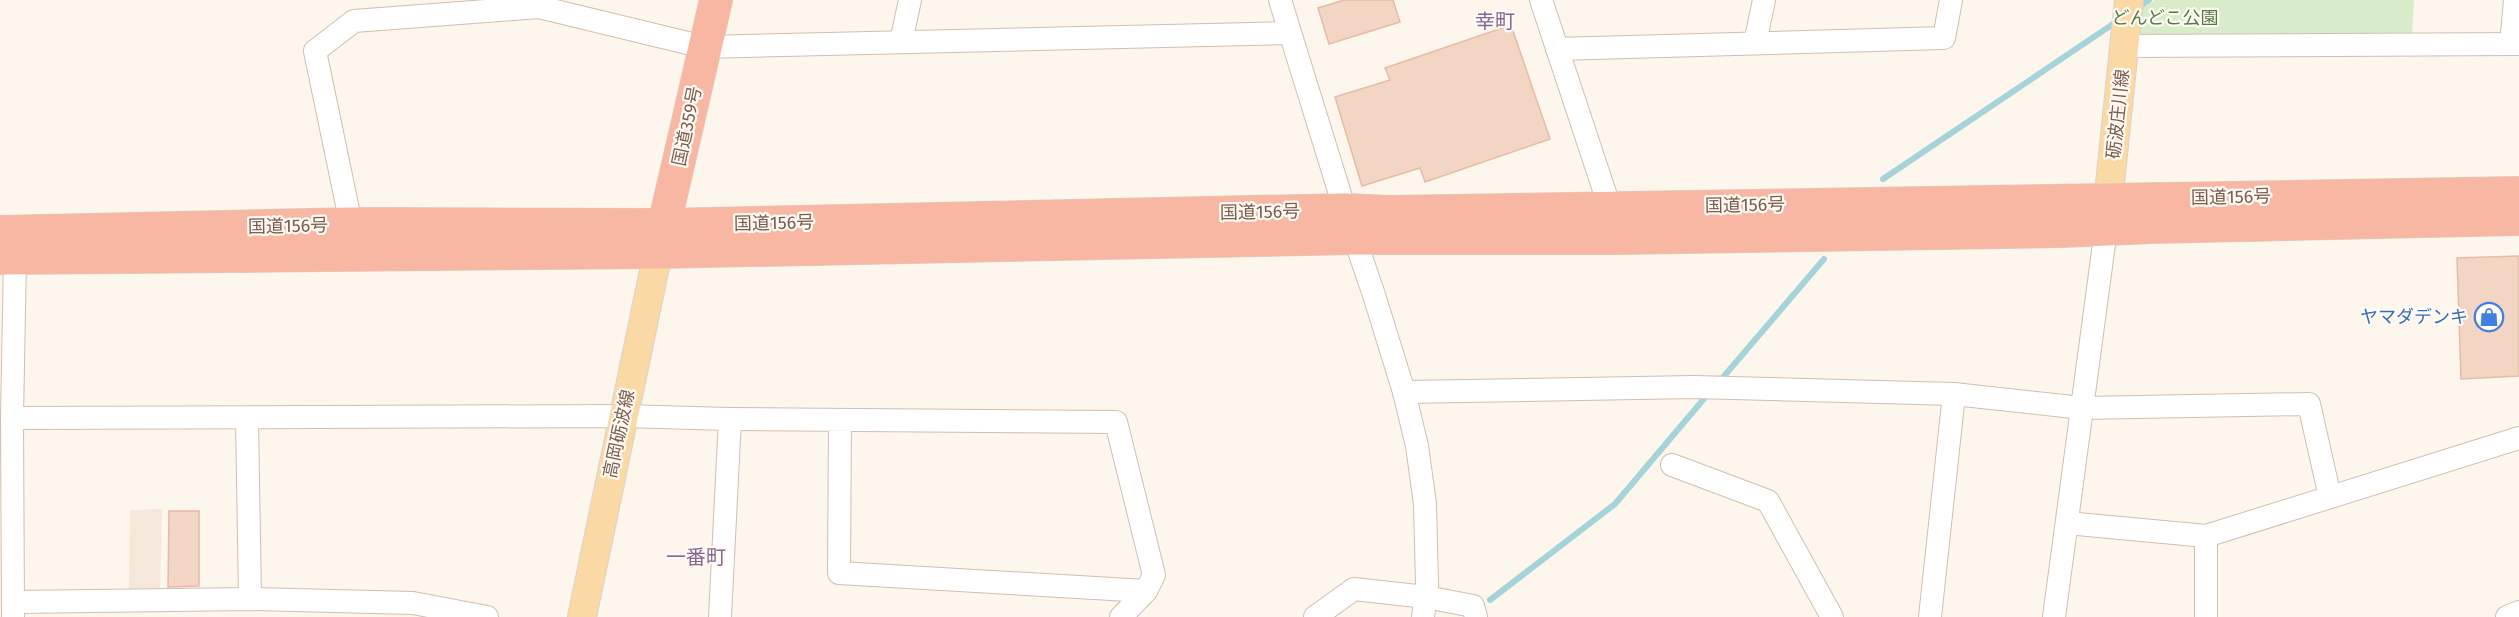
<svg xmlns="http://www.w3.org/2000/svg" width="2519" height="617" font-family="'Fira Sans','Noto Sans JP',sans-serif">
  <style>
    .residential { fill: #f5e8da }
    .green { fill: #d8ecc9 }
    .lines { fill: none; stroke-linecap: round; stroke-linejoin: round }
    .stream { stroke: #a5d3da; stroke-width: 6 }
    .building { fill: #f3d5c3; stroke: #e6bba3; stroke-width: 1.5 }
    .minor-casing { stroke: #d1beb0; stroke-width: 24 }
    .major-casing { stroke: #dad1cd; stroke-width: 30 }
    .highway-casing { stroke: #dad1cd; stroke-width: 34 }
    .minor { stroke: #fff; stroke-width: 22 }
    .major { stroke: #fbd9a5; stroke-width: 28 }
    .highway { stroke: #f7b7a3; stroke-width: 33 }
    .labels { text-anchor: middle; stroke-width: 4.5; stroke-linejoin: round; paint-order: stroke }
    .park-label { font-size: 18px; fill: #537a41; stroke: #fffaf3 }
    .street-label { font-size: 18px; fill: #7a5c4d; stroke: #fffaf3 }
    .shop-label { font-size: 18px; fill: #366cbe; stroke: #fffaf3; text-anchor: end }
    .neighbourhood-label { font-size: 20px; fill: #846695; stroke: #fffaf3 }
  </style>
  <rect width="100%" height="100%" fill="#fdf6ec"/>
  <!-- residential -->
  <path class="residential" d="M 162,509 L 160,588 L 129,589 L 130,510 Z"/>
  <!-- green -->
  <path class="green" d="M 2155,0 L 2414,0 L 2412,35 L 2139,37 L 2131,16 Z"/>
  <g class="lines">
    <!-- stream -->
    <g class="stream">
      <path d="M 2137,8 L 2149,0"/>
      <path d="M 1883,179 L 2119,20"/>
      <path d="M 1719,382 L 1824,259"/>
      <path d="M 1490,600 L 1615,504 L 1708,394"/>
    </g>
  </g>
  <!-- building -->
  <g class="building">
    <path d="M 1344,0 L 1393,0 L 1400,22 L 1329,44 L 1318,8 Z"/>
    <path d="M 1511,25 L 1550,139 L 1425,182 L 1420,168 L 1362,186 L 1335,97 L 1390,80 L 1385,68 Z"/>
    <path d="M 2519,256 L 2519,376 L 2461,379 L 2457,258 Z"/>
    <path d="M 169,511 L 199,511 L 199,586 L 168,587 Z"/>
  </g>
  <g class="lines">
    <!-- minor casing -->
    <g class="minor-casing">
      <g id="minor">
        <path d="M 1280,0 L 1345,210 L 1374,295 L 1404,392 L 1417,446 L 1425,504 L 1427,585 L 1423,617"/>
        <path d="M 1541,0 L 1614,220"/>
        <path d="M 901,42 L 910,0"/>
        <path d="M 1755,43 L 1764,0"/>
        <path d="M 2511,44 L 2515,0"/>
        <path d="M 2125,46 L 2519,44"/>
        <path d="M 1557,49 L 1944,38 L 1951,0"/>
        <path d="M 351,224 L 315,51 L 354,21 L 539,7 L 704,47 L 1289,33"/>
        <path d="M 1404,392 L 1694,387 L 1954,394 L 2082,408 L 2309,404 L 2330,497"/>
        <path d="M 12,418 L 623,416 L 730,419 L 720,617"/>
        <path d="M 247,418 L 250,599"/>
        <path d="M 730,419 L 1116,422 L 1154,575 L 1146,591 L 839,573 L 840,420"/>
        <path d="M 1672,465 L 1768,501 L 1832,617"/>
        <path d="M 2067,523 L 2206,536 L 2519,438"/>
        <path d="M 2206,536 L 2206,617"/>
        <path d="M 14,602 L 250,599 L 413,603 L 487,617"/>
        <path d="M 13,616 L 12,418 L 15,258"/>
        <path d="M 1121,617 L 1146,591"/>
        <path d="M 1315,617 L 1354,589 L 1426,597 L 1473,606 L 1476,617"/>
        <path d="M 1930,617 L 1954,394"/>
        <path d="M 2054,617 L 2106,229"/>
        <path d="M 2507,617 L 2519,612"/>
      </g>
    </g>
    <!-- major casing -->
    <g class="major-casing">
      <g id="major">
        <path d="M 2106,222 L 2129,0"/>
        <path d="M 582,617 L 658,252"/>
      </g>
    </g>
    <!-- highway casing -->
    <g class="highway-casing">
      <g id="highway">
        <path d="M 0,232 L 351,224 L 664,225 L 1345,210 L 1389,212 L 2519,193"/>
        <path d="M 659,247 L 716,0"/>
        <path d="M 0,258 L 658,252 L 1355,238 L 1620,238 L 2061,231 L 2152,227 L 2519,219"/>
      </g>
    </g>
    <!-- minor -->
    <use href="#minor" class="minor"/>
    <!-- major -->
    <use href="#major" class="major"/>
    <!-- highway -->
    <use href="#highway" class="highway"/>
  </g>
  <!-- icons -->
  <defs>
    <g id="shop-ring" transform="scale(1.5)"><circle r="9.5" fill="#fffaf3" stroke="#3f7fe0" stroke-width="1.5"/><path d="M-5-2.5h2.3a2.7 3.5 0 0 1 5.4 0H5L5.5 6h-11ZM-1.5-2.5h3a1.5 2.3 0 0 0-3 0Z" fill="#3f7fe0"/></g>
  </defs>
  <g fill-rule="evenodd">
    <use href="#shop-ring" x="2489" y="317"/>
  </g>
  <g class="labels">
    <!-- park labels -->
    <g class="park-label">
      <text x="2165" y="24">どんどこ公園</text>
    </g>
    <!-- street labels -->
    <g class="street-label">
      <text transform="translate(2118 114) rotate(-84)" y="6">砺波庄川線</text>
      <text transform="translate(687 126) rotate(-78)" y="6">国道359号</text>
      <text transform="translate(2231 197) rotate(-1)" y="6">国道156号</text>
      <text transform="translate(1745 205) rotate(-1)" y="6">国道156号</text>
      <text transform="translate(1260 212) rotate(-1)" y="6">国道156号</text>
      <text transform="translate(774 223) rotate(-1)" y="6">国道156号</text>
      <text transform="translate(288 226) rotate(-1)" y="6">国道156号</text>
      <text transform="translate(619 434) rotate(-78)" y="6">高岡砺波線</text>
    </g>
    <!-- shop labels -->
    <g class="shop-label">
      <text x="2468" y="323">ヤマダデンキ</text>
    </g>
    <!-- neighbourhood labels -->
    <g class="neighbourhood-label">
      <text x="1495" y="28">幸町</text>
      <text x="696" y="564">一番町</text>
    </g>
  </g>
</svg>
